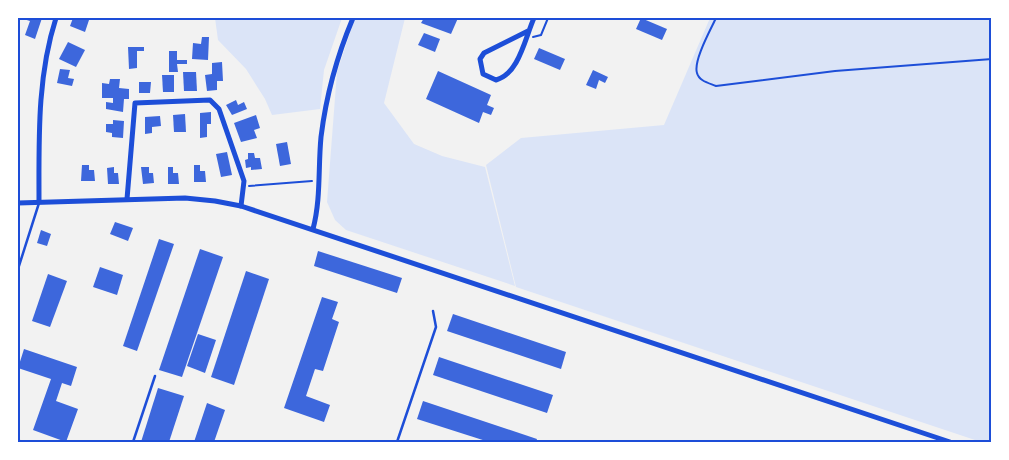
<svg xmlns="http://www.w3.org/2000/svg" width="1009" height="460" font-family="Ubuntu,sans-serif">
  <style>
    .green { fill: #dbe4f7 }
    .building { fill: #3d67dc }
    .lines { fill: none; stroke-linecap: round; stroke-linejoin: round }
    .path { stroke: #1d4ed8; stroke-width: 2 }
    .service { stroke: #1d4ed8; stroke-width: 2.5 }
    .minor { stroke: #1d4ed8; stroke-width: 5 }
    .neatline { fill: none; stroke: #1d4ed8; stroke-width: 2 }
  </style>
  <rect width="100%" height="100%" fill="#f2f2f2"/>
  <!-- green -->
  <g class="green">
    <path d="M 215,18 L 342,18 L 324,70 L 320,109 L 272,115 L 265,99 L 246,69 L 218,40 Z"/>
    <path d="M 355,18 L 405,18 L 384,103 L 414,144 L 442,156 L 485,167 L 515,286 L 346,230 L 335,220 L 327,202 L 337,72 Z"/>
    <path d="M 710,18 L 991,18 L 991,442 L 981,442 L 516,287 L 486,165 L 521,138 L 664,125 Z"/>
  </g>
  <!-- building -->
  <g class="building">
    <path d="M 20,18 L 42,18 L 35,39 L 25,35 L 30,21 Z"/>
    <path d="M 73,18 L 89,20 L 85,32 L 70,26 Z"/>
    <path d="M 424,18 L 458,18 L 451,34 L 421,23 Z"/>
    <path d="M 641,18 L 667,29 L 662,40 L 636,29 Z"/>
    <path d="M 424,33 L 440,39 L 435,52 L 418,45 Z"/>
    <path d="M 202,37 L 209,37 L 208,60 L 192,59 L 193,43 L 201,44 Z"/>
    <path d="M 68,42 L 85,50 L 76,67 L 59,59 Z"/>
    <path d="M 128,47 L 144,47 L 144,51 L 137,51 L 137,68 L 129,69 Z"/>
    <path d="M 539,48 L 565,59 L 560,70 L 534,59 Z"/>
    <path d="M 169,51 L 177,51 L 177,60 L 187,60 L 187,64 L 177,64 L 178,72 L 169,72 Z"/>
    <path d="M 222,62 L 223,81 L 217,81 L 217,90 L 207,91 L 205,75 L 212,74 L 212,63 Z"/>
    <path d="M 60,69 L 70,70 L 68,78 L 74,79 L 72,86 L 57,83 Z"/>
    <path d="M 593,70 L 608,77 L 605,83 L 599,80 L 596,89 L 586,85 Z"/>
    <path d="M 438,71 L 491,95 L 487,105 L 494,108 L 491,115 L 483,112 L 479,123 L 426,99 Z"/>
    <path d="M 183,72 L 196,72 L 197,91 L 184,91 Z"/>
    <path d="M 162,75 L 174,75 L 174,92 L 163,92 Z"/>
    <path d="M 110,79 L 120,79 L 119,88 L 129,89 L 129,99 L 124,99 L 123,112 L 106,109 L 106,102 L 113,103 L 113,98 L 102,98 L 102,83 L 109,84 Z"/>
    <path d="M 139,82 L 151,82 L 150,93 L 139,93 Z"/>
    <path d="M 236,100 L 238,105 L 244,102 L 247,109 L 232,115 L 226,105 Z"/>
    <path d="M 211,112 L 211,124 L 207,124 L 207,137 L 200,138 L 200,113 Z"/>
    <path d="M 185,114 L 186,132 L 174,132 L 173,115 Z"/>
    <path d="M 256,115 L 260,128 L 254,130 L 257,138 L 241,142 L 234,123 Z"/>
    <path d="M 160,116 L 161,126 L 152,127 L 152,133 L 145,134 L 145,117 Z"/>
    <path d="M 113,120 L 124,121 L 123,138 L 112,137 L 112,133 L 106,132 L 106,124 L 113,124 Z"/>
    <path d="M 287,142 L 291,164 L 280,166 L 276,144 Z"/>
    <path d="M 227,152 L 232,175 L 221,177 L 216,154 Z"/>
    <path d="M 248,153 L 254,153 L 255,158 L 260,158 L 262,169 L 251,170 L 251,167 L 246,168 L 245,160 L 248,159 Z"/>
    <path d="M 82,165 L 89,165 L 89,170 L 94,170 L 95,181 L 81,181 Z"/>
    <path d="M 194,165 L 200,165 L 200,171 L 205,171 L 206,182 L 194,182 Z"/>
    <path d="M 114,167 L 114,173 L 118,173 L 119,184 L 108,184 L 107,168 Z"/>
    <path d="M 141,167 L 149,167 L 149,173 L 153,173 L 154,183 L 143,184 Z"/>
    <path d="M 168,167 L 173,167 L 173,173 L 178,173 L 179,184 L 168,184 Z"/>
    <path d="M 115,222 L 133,228 L 128,241 L 110,234 Z"/>
    <path d="M 41,230 L 51,234 L 47,246 L 37,243 Z"/>
    <path d="M 159,239 L 174,244 L 137,351 L 123,346 Z"/>
    <path d="M 200,249 L 223,257 L 182,377 L 159,370 Z"/>
    <path d="M 318,251 L 402,278 L 397,293 L 314,266 Z"/>
    <path d="M 100,267 L 123,275 L 117,295 L 93,287 Z"/>
    <path d="M 246,271 L 269,279 L 234,385 L 211,377 Z"/>
    <path d="M 48,274 L 67,281 L 50,327 L 32,321 Z"/>
    <path d="M 322,297 L 338,302 L 332,319 L 339,322 L 323,371 L 315,369 L 306,396 L 330,405 L 324,422 L 284,408 Z"/>
    <path d="M 453,314 L 566,352 L 561,369 L 447,331 Z"/>
    <path d="M 198,334 L 216,340 L 205,373 L 187,366 Z"/>
    <path d="M 24,349 L 77,367 L 71,386 L 62,383 L 56,401 L 78,409 L 66,442 L 33,430 L 51,379 L 18,368 Z"/>
    <path d="M 439,357 L 553,395 L 547,413 L 433,375 Z"/>
    <path d="M 158,388 L 184,396 L 169,442 L 141,442 Z"/>
    <path d="M 423,401 L 537,439 L 536,442 L 489,442 L 417,419 Z"/>
    <path d="M 207,403 L 225,410 L 214,442 L 194,442 Z"/>
  </g>
  <g class="lines">
    <!-- path -->
    <g class="path">
      <path d="M 716,18 C 711,29 693,61 697,73 C 699,81 709,83 716,86 L 835,71 L 992,59"/>
      <path d="M 533,37 L 541,35 L 548,18"/>
      <path d="M 249,186 L 312,181"/>
    </g>
    <!-- service -->
    <g class="service">
      <path d="M 18,269 L 39,203"/>
      <path d="M 18,439 L 20,442"/>
      <path d="M 133,442 L 155,376"/>
      <path d="M 397,442 L 436,327 L 433,311"/>
    </g>
    <!-- minor -->
    <g class="minor">
      <path d="M 528,31 L 484,53 L 480,59 L 483,74 L 496,80 C 519,74 525,38 534,18"/>
      <path d="M 127,199 L 135,103 L 210,100 L 219,109 L 244,181 L 241,206"/>
      <path d="M 39,201 C 39,139 37,77 56,18"/>
      <path d="M 18,203 L 185,198 L 215,201 L 241,206 L 950,442"/>
      <path d="M 313,229 C 321,199 318,168 321,137 C 326,96 337,56 353,18"/>
    </g>
  </g>
  <!-- border -->
  <rect width="1009" height="460" fill="none" stroke="#ffffff" stroke-width="38"/>
  <rect x="19" y="19" width="971" height="422" class="neatline"/>
</svg>
